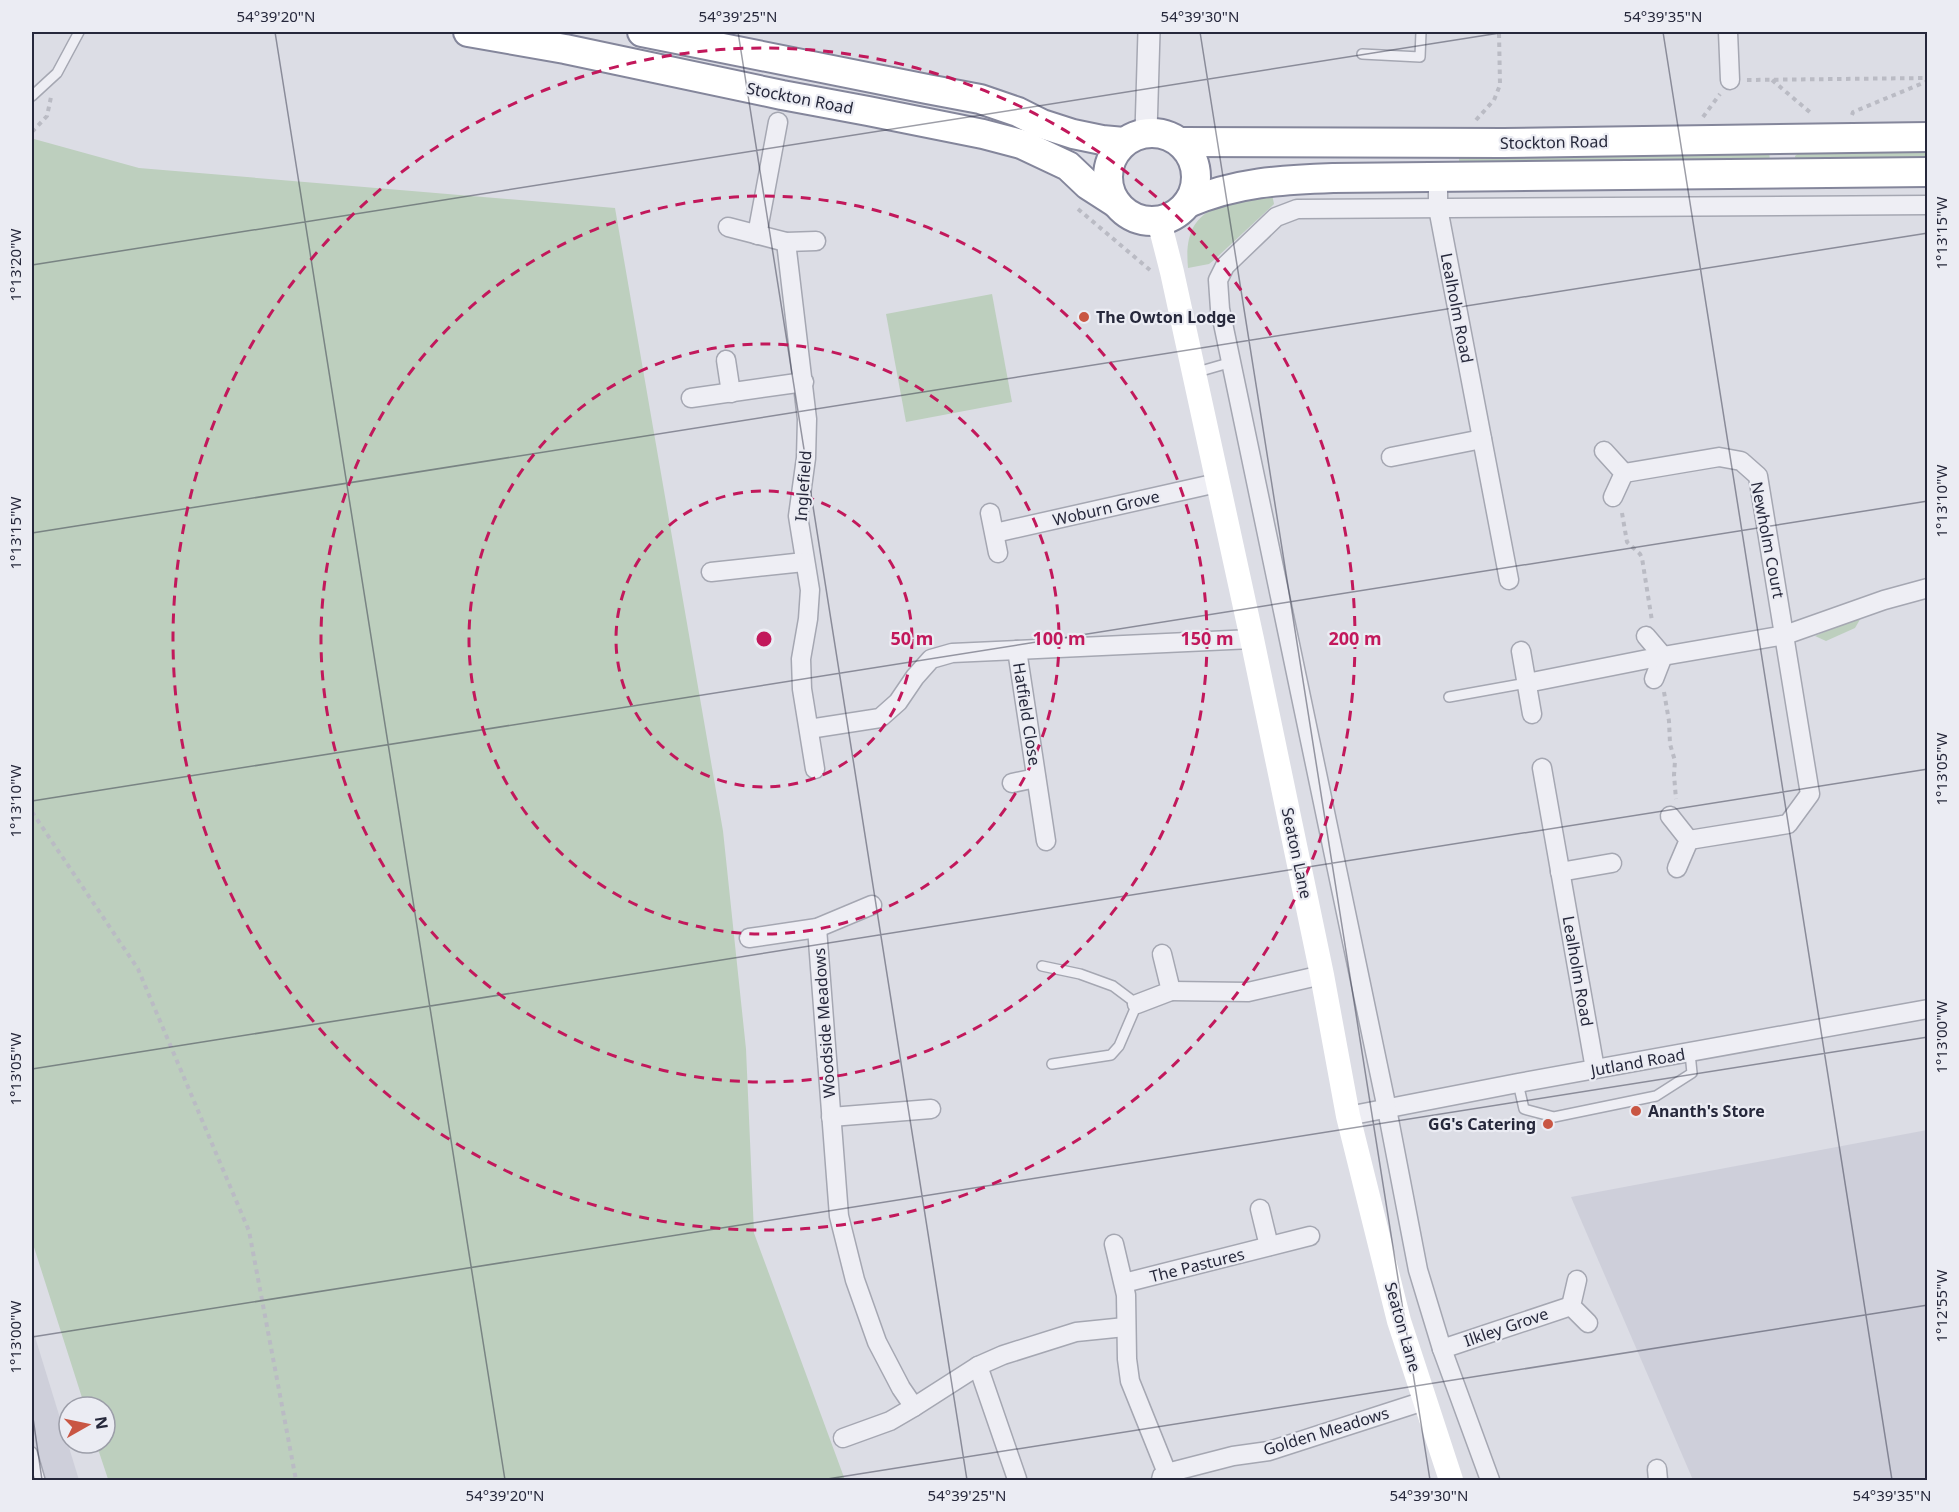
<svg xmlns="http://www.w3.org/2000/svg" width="1959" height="1512" font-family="'Noto Sans',sans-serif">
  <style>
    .built { fill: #cecfda }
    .green { fill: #bdcfbe }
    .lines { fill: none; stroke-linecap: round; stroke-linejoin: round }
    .service-casing { stroke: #a5a7b2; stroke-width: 12 }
    .minor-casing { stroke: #a5a7b2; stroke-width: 21 }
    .tertiary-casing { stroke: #a5a7b2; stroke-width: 24 }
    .trunk-casing { stroke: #84869b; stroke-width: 32 }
    .path { stroke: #babbc4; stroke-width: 4; stroke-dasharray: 4.5 4.5; stroke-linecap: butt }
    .service { stroke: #eeeef4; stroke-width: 9 }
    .minor { stroke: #eeeef4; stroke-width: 18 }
    .tertiary { stroke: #eeeef4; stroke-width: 21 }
    .secondary { stroke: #fff; stroke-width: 24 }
    .trunk { stroke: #fff; stroke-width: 28 }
    .ticks { fill: none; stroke: #26283b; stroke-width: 1.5; stroke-opacity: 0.45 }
    .ring { fill: none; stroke: #c2185b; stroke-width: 3; stroke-dasharray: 10 8 }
    .poi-dot { fill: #c95643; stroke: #ebecf3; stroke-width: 2 }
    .labels { text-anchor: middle; stroke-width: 4.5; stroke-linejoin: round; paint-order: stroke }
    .street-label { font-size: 16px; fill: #26283b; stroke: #ebecf3 }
    .poi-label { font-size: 16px; font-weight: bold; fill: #26283b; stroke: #ebecf3; text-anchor: start }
    .centre { fill: #c2185b; stroke: #ebecf3; stroke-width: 3 }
    .ring-label { font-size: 18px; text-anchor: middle; font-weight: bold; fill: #c2185b; stroke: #ebecf3; stroke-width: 4.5; stroke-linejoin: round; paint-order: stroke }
    .neatline { fill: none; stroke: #26283b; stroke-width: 2 }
    .ticks-label { font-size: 15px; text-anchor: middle; fill: #26283b }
  </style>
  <rect width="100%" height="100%" fill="#dcdde5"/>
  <!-- built -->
  <g class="built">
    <path d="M 1927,1130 L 1927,1480 L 1693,1480 L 1571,1197 Z"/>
    <path d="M 32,1327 L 79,1480 L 32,1480 Z"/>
  </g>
  <!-- green -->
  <g class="green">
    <path d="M 34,139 L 139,168 L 615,208 L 723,831 L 746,1049 L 754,1233 L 845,1480 L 106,1480 L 108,1479 L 96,1443 L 105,1443 L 105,1407 L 85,1407 L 32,1241 L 32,141 Z"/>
    <path d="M 1927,150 L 1927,163 L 1796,163 L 1795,156 L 1801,151 Z"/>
    <path d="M 1769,152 L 1770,160 L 1459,165 L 1459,156 Z"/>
    <path d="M 1272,194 L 1274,204 L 1272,206 L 1214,260 L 1209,264 L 1188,268 C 1182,204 1223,205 1272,194 Z"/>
    <path d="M 992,294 L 1012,402 L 906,422 L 886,314 Z"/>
    <path d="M 1862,616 L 1855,628 L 1826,641 L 1815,636 Z"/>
  </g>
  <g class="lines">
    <!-- service casing -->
    <g class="service-casing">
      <g id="service">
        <path d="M 1362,54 L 1420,57 L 1421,32"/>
        <path d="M 32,96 L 57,73 L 79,32"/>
        <path d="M 1194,373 L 1232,362"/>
        <path d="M 1449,697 L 1527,683"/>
        <path d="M 1042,966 L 1080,974 L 1113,986 L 1137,1004 L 1119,1046 L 1111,1055 L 1052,1064"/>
        <path d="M 1518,1083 L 1524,1109 L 1554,1117 L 1656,1096 L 1692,1073 L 1690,1053"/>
        <path d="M 32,1452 L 40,1480"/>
      </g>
    </g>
    <!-- minor casing -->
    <g class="minor-casing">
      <g id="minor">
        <path d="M 1728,32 L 1730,80"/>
        <path d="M 1438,177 L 1438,208 L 1509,580"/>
        <path d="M 728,227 L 786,242 L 816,241"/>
        <path d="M 757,235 L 778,122"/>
        <path d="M 786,242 L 807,419 L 806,458 L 798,516 L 810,590 L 808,619 L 801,659 L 802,689 L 815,769"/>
        <path d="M 726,360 L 731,393"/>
        <path d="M 691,398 L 804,382"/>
        <path d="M 1604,451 L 1624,473 L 1613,497"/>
        <path d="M 1391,457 L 1482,439"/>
        <path d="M 1624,473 L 1719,457 L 1741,461 L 1758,476 L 1810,794 L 1788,824 L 1689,840"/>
        <path d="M 990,513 L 998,553"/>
        <path d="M 995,533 L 1217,483"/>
        <path d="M 711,572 L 804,562"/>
        <path d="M 1646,636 L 1663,656 L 1654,679"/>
        <path d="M 1017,650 L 1046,841"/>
        <path d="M 1521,651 L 1532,714"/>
        <path d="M 1527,683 L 1663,656 L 1785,635 L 1884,600 L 1928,588"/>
        <path d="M 809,729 L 880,718 L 898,702 L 915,677 L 931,659 L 952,653 L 1252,639"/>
        <path d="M 1542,768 L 1595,1069"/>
        <path d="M 1012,783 L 1036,778"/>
        <path d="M 1670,816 L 1689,840 L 1677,868"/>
        <path d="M 1560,872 L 1612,863"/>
        <path d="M 817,928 L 839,1216 L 855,1280 L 877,1342 L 901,1388 L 914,1407 L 978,1366 L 1003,1355 L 1076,1332 L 1125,1327"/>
        <path d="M 749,938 L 817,928 L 872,905"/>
        <path d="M 1171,991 L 1248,992 L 1322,975"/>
        <path d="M 1137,1004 L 1171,991 L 1162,954"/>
        <path d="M 1348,1116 L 1518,1083 L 1928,1009"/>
        <path d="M 831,1117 L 931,1109"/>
        <path d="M 1260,1209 L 1269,1246"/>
        <path d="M 1114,1244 L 1126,1295 L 1127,1359 L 1130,1381 L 1167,1473"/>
        <path d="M 1577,1280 L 1571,1306 L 1588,1323"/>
        <path d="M 1124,1283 L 1310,1236"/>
        <path d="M 1442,1349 L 1571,1306"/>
        <path d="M 978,1366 L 1017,1479"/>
        <path d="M 843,1438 L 890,1421 L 914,1407"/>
        <path d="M 1657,1469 L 1658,1480"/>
        <path d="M 1161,1480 L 1162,1476 L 1167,1473 L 1233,1456 L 1269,1451 L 1424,1401"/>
        <path d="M 1490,1480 L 1442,1349 L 1418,1270 L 1387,1109 L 1220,309 L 1218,280 L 1225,266 L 1276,217 L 1297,209 L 1928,205"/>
      </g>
    </g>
    <!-- tertiary casing -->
    <g class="tertiary-casing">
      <path id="tertiary" d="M 1146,132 L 1149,32"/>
    </g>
    <!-- trunk casing -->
    <g class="trunk-casing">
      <g id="trunk">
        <path d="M 468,32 L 565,49 L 782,95 L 868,111 L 983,134 L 1021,144 L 1068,166 L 1088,185 L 1116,203"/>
        <path d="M 642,32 L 927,89 L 980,99 L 1018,112 L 1042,124 L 1073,134 L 1102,140 L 1124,142"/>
        <circle cx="1152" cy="177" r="44"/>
        <path d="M 1180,142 L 1503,143 L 1928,137"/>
        <path d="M 1188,203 C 1237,182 1281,180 1333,178 L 1928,172"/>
      </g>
    </g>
    <!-- path -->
    <g class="path">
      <path d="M 1747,80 L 1928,78"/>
      <path d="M 1772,80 L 1812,114"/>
      <path d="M 1852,115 L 1853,112 L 1928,81"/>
      <path d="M 1703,117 L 1720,94"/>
      <path d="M 1476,120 L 1494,100 L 1500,85 L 1499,32"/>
      <path d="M 32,132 L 47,116 L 51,97"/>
      <path d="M 1078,209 L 1150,270"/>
      <path d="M 1622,513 L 1627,542 L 1640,554 L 1642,558 L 1652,621"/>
      <path d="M 1664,692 L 1669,721 L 1670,744 L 1675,761 L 1674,775 L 1676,799"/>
      <path d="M 32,812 L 138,969 L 249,1231 L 296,1480"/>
    </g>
    <!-- service -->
    <use href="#service" class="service"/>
    <!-- minor -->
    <use href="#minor" class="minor"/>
    <!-- tertiary -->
    <use href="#tertiary" class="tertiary"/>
    <!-- secondary -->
    <path class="secondary" d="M 1159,221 L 1172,272 L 1252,639 L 1322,975 L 1348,1116 L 1399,1321 L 1451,1480"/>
    <!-- trunk -->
    <use href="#trunk" class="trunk"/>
  </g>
  <!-- ticks -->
  <path class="ticks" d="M 275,32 L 505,1480M 738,32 L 967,1480M 1200,32 L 1430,1480M 1663,32 L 1892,1480M 32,265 L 1506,32M 32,533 L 1928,233M 32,801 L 1928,501M 32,1069 L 1928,769M 32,1337 L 1928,1037M 32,1411 L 42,1480M 821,1480 L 1928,1305"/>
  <!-- distance rings -->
  <g class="ring">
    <circle cx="764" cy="639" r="148"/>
    <circle cx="764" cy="639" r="295"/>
    <circle cx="764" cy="639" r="443"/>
    <circle cx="764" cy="639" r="591"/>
  </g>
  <!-- markers -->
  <g class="poi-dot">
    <circle cx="1084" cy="317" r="6"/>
    <circle cx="1636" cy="1111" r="6"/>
    <circle cx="1548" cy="1124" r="6"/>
  </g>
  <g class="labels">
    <!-- street labels -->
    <g class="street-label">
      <text transform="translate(800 98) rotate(11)" y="6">Stockton Road</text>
      <text transform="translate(1554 142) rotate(-1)" y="6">Stockton Road</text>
      <text transform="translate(1457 308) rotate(79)" y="6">Lealholm Road</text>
      <text transform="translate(803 486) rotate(-86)" y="6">Inglefield</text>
      <text transform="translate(1106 508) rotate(-13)" y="6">Woburn Grove</text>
      <text transform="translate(1768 540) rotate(79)" y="6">Newholm Court</text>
      <text transform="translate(1027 714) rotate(81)" y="6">Hatfield Close</text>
      <text transform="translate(1297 853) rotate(78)" y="6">Seaton Lane</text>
      <text transform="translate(1578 971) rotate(80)" y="6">Lealholm Road</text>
      <text transform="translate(824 1023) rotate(-94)" y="6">Woodside Meadows</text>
      <text transform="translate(1638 1062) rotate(-10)" y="6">Jutland Road</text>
      <text transform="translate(1197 1265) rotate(-14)" y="6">The Pastures</text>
      <text transform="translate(1403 1327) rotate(74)" y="6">Seaton Lane</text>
      <text transform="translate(1506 1327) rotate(-19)" y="6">Ilkley Grove</text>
      <text transform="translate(1326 1431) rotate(-17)" y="6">Golden Meadows</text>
    </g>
    <!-- poi labels -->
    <g class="poi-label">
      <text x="1096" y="323">The Owton Lodge</text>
      <text x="1648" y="1117">Ananth's Store</text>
      <text x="1536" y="1130" text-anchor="end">GG's Catering</text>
    </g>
  </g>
  <circle cx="764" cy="639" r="9" class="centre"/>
  <g class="ring-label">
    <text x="912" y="645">50 m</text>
    <text x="1059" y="645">100 m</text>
    <text x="1207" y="645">150 m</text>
    <text x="1355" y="645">200 m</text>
  </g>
  <!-- border -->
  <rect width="1959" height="1512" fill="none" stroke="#ebecf3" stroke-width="66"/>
  <!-- north arrow -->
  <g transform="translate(87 1425) rotate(81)"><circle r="28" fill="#ebecf3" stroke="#9c9ea9" stroke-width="1.5"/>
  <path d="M0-4.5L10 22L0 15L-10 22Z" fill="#c95643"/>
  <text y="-9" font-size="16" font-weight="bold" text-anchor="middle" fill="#26283b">N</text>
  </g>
  <rect x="33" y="33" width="1893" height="1446" class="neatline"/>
  <g class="ticks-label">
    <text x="276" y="22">54°39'20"N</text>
    <text x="738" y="22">54°39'25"N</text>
    <text x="1200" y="22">54°39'30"N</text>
    <text x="1663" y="22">54°39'35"N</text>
    <text transform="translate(1942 233) rotate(-90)" y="5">1°13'15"W</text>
    <text transform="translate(16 265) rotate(-90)" y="5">1°13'20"W</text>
    <text transform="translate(1942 501) rotate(-90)" y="5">1°13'10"W</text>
    <text transform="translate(16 533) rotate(-90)" y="5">1°13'15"W</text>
    <text transform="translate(1942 769) rotate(-90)" y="5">1°13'05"W</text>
    <text transform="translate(16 801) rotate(-90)" y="5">1°13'10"W</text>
    <text transform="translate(1942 1037) rotate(-90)" y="5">1°13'00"W</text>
    <text transform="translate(16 1069) rotate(-90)" y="5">1°13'05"W</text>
    <text transform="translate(1942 1306) rotate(-90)" y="5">1°12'55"W</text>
    <text transform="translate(16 1337) rotate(-90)" y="5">1°13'00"W</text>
    <text x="505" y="1501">54°39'20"N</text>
    <text x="967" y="1501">54°39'25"N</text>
    <text x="1429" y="1501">54°39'30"N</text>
    <text x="1892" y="1501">54°39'35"N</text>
  </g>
</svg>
